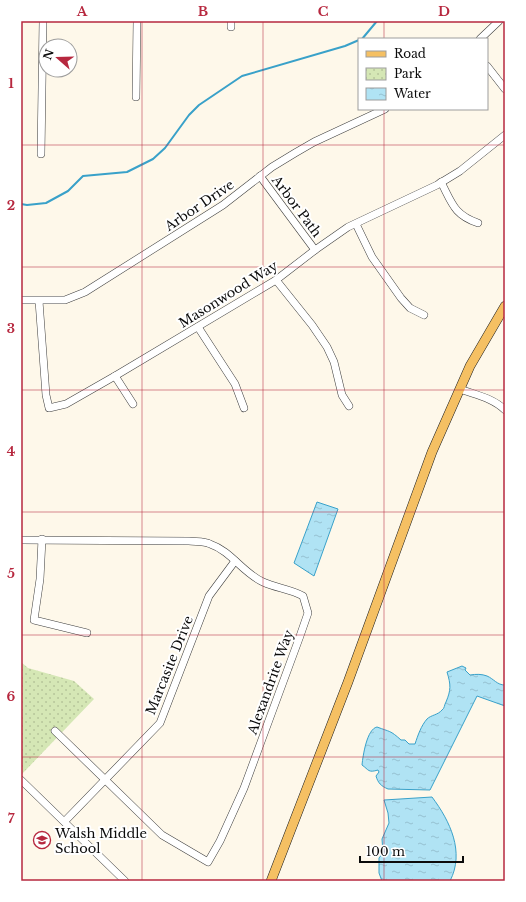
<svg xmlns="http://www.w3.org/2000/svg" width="526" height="902" font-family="'Libre Baskerville',serif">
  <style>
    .park { fill: url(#park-dots) }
    .water { fill: url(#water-ripples); stroke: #39a1c9 }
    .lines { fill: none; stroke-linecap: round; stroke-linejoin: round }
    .stream { stroke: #39a1c9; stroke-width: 2 }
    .minor-casing { stroke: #3e3e3e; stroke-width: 8 }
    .major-casing { stroke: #1c1c1c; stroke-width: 10 }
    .minor { stroke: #fff; stroke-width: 7 }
    .major { stroke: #f5c063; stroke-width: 9 }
    .grid { fill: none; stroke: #b7283f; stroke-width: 1; stroke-opacity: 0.55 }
    .labels { text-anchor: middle; stroke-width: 4; stroke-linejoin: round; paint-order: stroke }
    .street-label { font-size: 13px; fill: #0b0b0b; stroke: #fff }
    .poi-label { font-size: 13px; fill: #0b0b0b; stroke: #fff; text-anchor: start }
    .neatline { fill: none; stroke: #b7283f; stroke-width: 1.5 }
    .grid-label { font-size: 13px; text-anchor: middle; font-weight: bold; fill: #b7283f }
  </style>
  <defs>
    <pattern id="park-dots" width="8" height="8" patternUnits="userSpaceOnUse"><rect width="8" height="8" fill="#d5e7b5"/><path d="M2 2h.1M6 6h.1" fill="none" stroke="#b6c59a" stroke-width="1.8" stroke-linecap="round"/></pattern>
    <pattern id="water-ripples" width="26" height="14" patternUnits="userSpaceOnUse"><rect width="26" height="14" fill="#b0e3f4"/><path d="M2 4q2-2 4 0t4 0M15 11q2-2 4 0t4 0" fill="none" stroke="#96c1d0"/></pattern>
  </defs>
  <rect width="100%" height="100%" fill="#fef8ea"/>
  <!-- park -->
  <path class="park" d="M 21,662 L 28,668 L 74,681 L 94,699 L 22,774 Z"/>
  <!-- water -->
  <g class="water">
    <path d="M 317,502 L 338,509 L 314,576 L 294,563 Z"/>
    <path d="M 462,666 L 466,668 L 465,670 L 470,675 C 476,674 482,674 487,676 C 494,679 497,685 505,685 L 505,706 L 477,696 L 430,790 L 388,789 C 381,786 378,783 376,776 L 379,772 L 378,770 C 368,773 369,770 362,765 C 363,755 367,729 377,727 C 390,732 390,730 401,740 L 405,740 L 409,744 L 415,744 C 418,735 421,726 427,719 C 431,715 438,715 442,710 C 445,708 444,705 446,702 C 451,690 451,685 447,672 Z"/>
    <path d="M 432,797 C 450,821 465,852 450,881 L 382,881 L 379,873 L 379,858 L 383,853 L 382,839 L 389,823 L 388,813 L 384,800 Z"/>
  </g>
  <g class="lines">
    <!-- stream -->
    <g class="stream">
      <path d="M 362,39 L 377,21"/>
      <path d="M 21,204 L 27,205 L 46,203 L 68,191 L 83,176 L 127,172 L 153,159 L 165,148 L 189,115 L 199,105 L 242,76 L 345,46 L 359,40"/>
    </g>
    <!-- minor casing -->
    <g class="minor-casing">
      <g id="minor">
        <path d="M 231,27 L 231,21"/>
        <path d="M 480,39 L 499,21"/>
        <path d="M 487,66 L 505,89"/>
        <path d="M 136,97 L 137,21"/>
        <path d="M 41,154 L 43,21"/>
        <path d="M 260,176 L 315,250"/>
        <path d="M 441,182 C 452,203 454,215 478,223"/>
        <path d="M 356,224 L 372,257 L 401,298 L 410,308 L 424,315"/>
        <path d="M 276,280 L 312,325 L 327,347 L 334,362 L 342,395 L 349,406"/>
        <path d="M 21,300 L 65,300 L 85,292 L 223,205 L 272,167 L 295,153 L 314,142 L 385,109"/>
        <path d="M 39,301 L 46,395 L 49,408 L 66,404 L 115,376 L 276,280 L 315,250 L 348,227 L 437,185 L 460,171 L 505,135"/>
        <path d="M 198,327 L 235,384 L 244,408"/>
        <path d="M 115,376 L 133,404"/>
        <path d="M 460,389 C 476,395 493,398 505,410"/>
        <path d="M 42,539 L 40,579 L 34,620 L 87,633"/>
        <path d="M 21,540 L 189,541 C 196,542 204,541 210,544 C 231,551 243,573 263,582 C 276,588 290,589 303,596 L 308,613 L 300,636 L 244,788 L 220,841 L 208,862 L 162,835 L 55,731"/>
        <path d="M 21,780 L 125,881"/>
        <path d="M 65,821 L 160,723 L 209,596 L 235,561"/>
      </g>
    </g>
    <!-- major casing -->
    <g class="major-casing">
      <path id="major" d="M 271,881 L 348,682 L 432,452 L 470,366 L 505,306"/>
    </g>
    <!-- minor -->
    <use href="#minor" class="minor"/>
    <!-- major -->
    <use href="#major" class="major"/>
  </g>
  <!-- grid -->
  <path class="grid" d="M 142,21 L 142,881M 263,21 L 263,881M 384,21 L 384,39M 384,109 L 384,881M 21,145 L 505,145M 21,267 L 505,267M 21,390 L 505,390M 21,512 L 505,512M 21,635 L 505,635M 21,757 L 505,757"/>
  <!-- icons -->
  <defs>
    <g id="school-ring" transform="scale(0.9)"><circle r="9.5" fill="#fff" stroke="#b7283f" stroke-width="1.5"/><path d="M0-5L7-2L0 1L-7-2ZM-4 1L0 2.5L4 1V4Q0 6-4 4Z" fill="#b7283f"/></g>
  </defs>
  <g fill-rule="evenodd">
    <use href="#school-ring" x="42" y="840"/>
  </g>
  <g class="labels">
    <!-- street labels -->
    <g class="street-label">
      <text transform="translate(199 205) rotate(-34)" y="5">Arbor Drive</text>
      <text transform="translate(297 206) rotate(53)" y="5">Arbor Path</text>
      <text transform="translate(228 294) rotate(-32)" y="5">Masonwood Way</text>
      <text transform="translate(169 665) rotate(-68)" y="5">Marcasite Drive</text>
      <text transform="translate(270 682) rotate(-70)" y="5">Alexandrite Way</text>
    </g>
    <!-- poi labels -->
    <g class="poi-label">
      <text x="55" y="838">Walsh Middle<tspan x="55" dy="15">School</tspan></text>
    </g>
  </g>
  <!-- border -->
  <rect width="526" height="902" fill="none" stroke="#ffffff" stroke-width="44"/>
  <!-- legend -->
  <rect x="358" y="38" width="130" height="72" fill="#ffffff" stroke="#9d9d9d"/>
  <rect x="366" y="51" width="20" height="6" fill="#f5c063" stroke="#9d9d9d"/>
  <text x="394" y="58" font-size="12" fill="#0b0b0b">Road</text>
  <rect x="366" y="68" width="20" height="12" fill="url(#park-dots)" stroke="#9d9d9d"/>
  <text x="394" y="78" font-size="12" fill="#0b0b0b">Park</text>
  <rect x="366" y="88" width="20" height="12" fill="url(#water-ripples)" stroke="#9d9d9d"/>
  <text x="394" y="98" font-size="12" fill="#0b0b0b">Water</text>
  <!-- north arrow -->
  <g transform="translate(58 58) rotate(290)"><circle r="19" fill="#ffffff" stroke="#9d9d9d"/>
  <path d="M0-3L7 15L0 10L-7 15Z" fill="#b7283f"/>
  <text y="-6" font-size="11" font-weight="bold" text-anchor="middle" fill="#0b0b0b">N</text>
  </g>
  <!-- scale -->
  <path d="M360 856v6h103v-6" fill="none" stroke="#0b0b0b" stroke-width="2"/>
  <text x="366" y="856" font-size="12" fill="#0b0b0b" stroke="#ffffff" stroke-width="3" paint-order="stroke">100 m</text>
  <rect x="22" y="22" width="482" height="858" class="neatline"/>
  <g class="grid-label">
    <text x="82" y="16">A</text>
    <text x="203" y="16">B</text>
    <text x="323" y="16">C</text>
    <text x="444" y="16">D</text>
    <text x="11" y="88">1</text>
    <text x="11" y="210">2</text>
    <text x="11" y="333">3</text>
    <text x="11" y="456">4</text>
    <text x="11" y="578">5</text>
    <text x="11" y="701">6</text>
    <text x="11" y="823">7</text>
  </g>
</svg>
